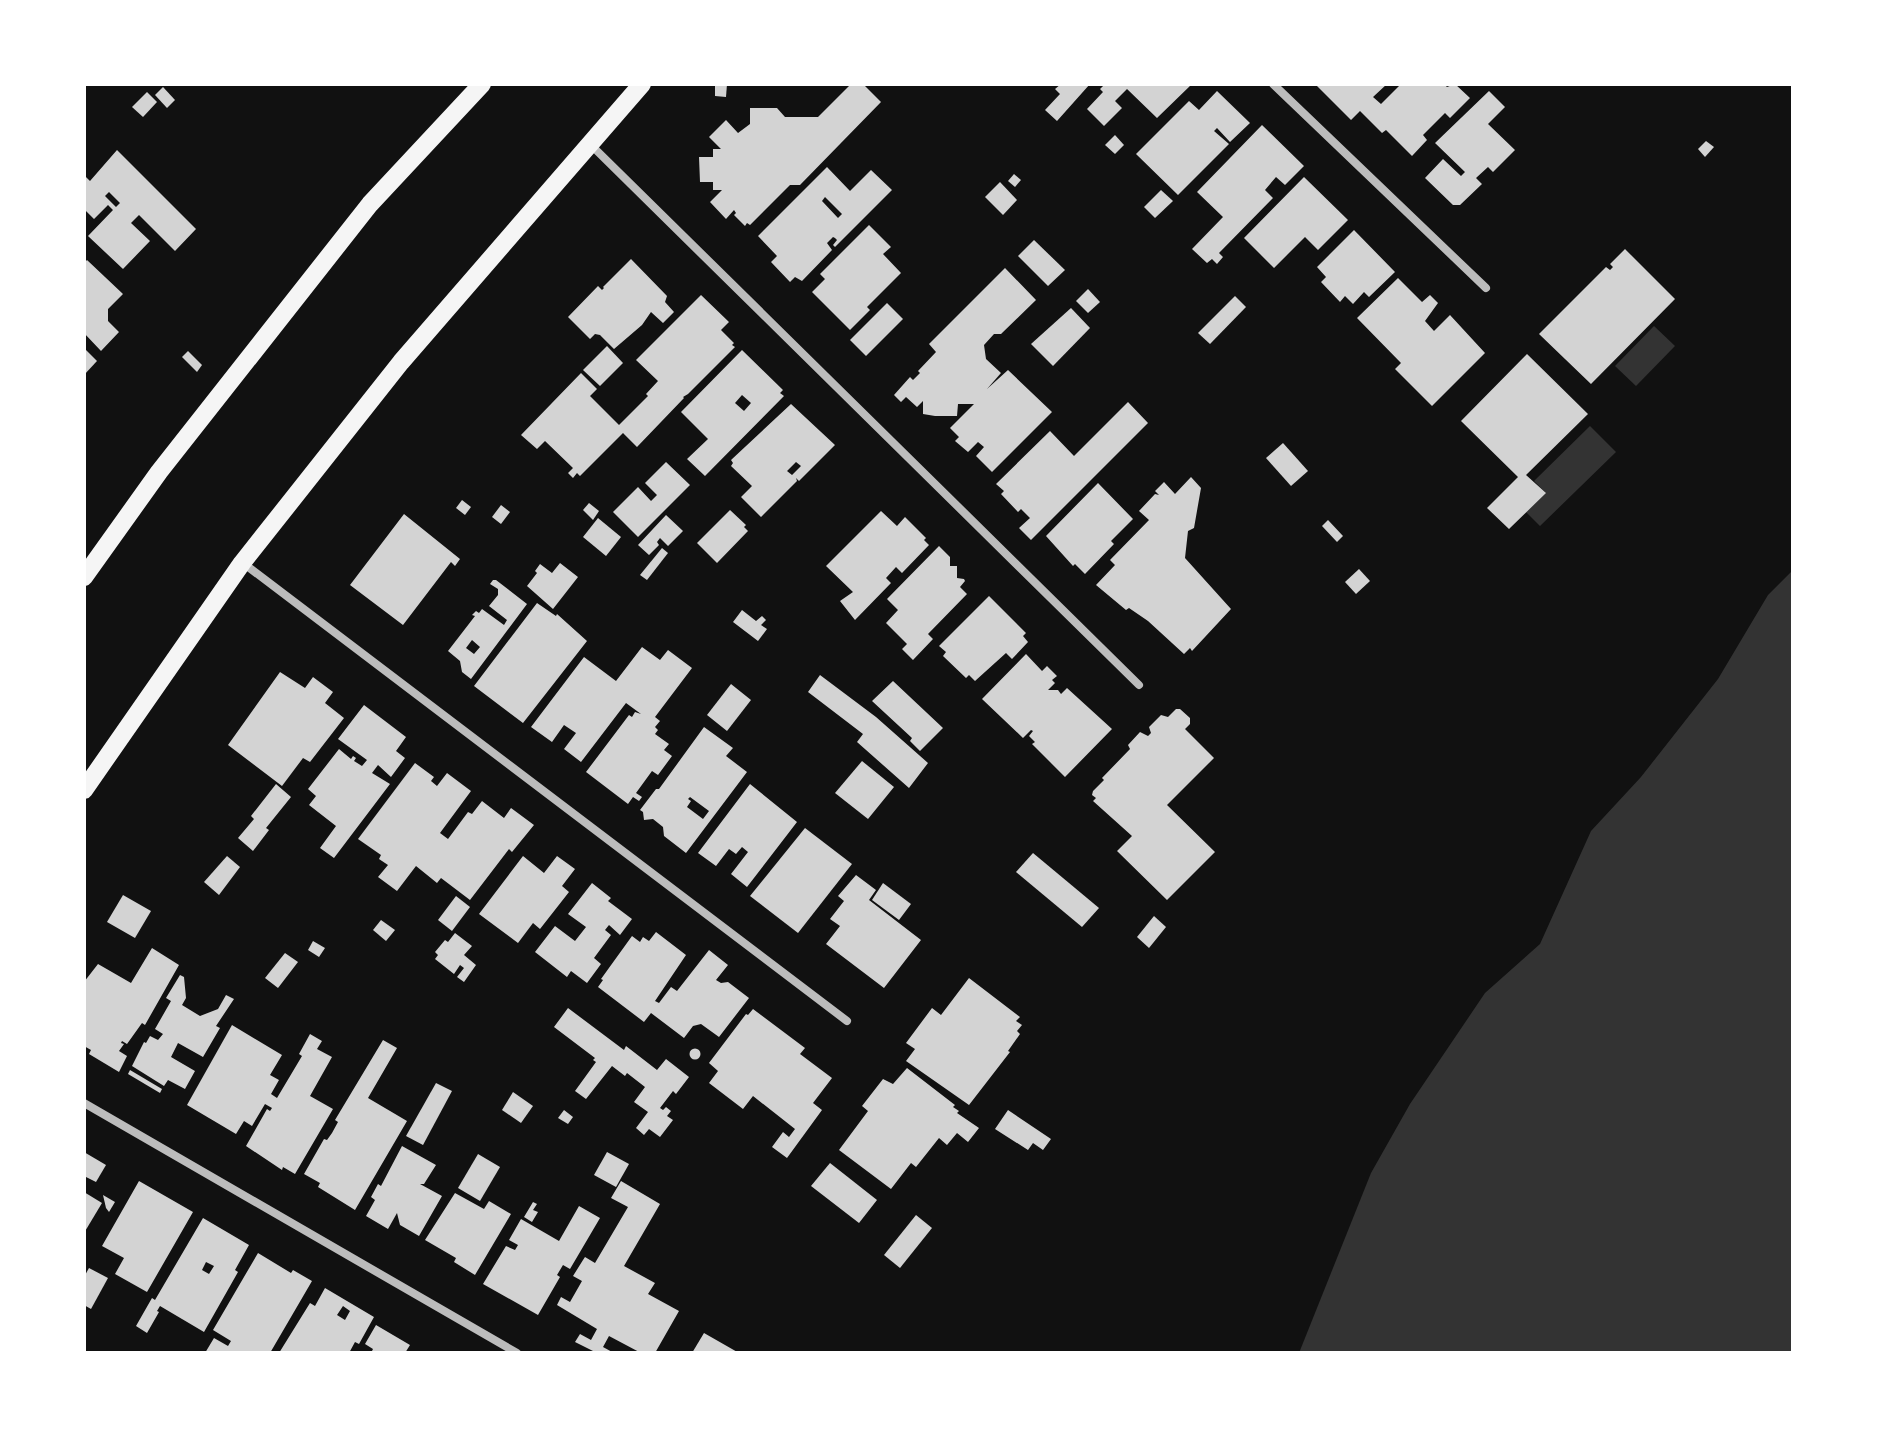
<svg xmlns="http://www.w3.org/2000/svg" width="1877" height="1437" font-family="Manrope,sans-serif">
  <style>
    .water { fill: #333 }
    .building { fill: #d3d3d3; fill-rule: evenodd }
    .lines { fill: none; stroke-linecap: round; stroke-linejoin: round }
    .minor { stroke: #bcbcbc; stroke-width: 8 }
    .primary { stroke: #f5f5f5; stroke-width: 18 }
  </style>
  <rect width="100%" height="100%" fill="#111"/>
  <!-- water -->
  <g class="water">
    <path d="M 1654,326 L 1675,346 L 1636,386 L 1615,366 Z"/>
    <path d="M 1590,426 L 1616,452 L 1540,526 L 1525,511 L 1545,492 L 1534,481 Z"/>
    <path d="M 1793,570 L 1793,1353 L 1299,1353 L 1371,1173 L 1410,1104 L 1485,993 L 1540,944 L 1591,831 L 1641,777 L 1718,679 L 1768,595 Z"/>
  </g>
  <!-- building -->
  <g class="building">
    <path d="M 715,84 L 727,84 L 726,97 L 715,96 Z"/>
    <path d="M 851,84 L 863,84 L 881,102 L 800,185 L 790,185 L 750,225 L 747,223 L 745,226 L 734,215 L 736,213 L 734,210 L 726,219 L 710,202 L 722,190 L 713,190 L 713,182 L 700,182 L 699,157 L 713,157 L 713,149 L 721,149 L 709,137 L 726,120 L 738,133 L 750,124 L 750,108 L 777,108 L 785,117 L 818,117 Z"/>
    <path d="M 1061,84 L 1090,84 L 1057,121 L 1045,110 L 1060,94 L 1055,89 Z"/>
    <path d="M 1105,84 L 1192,84 L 1157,118 L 1127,89 L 1115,101 L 1122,108 L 1104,126 L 1087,109 L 1103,92 L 1100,89 Z"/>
    <path d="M 1315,84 L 1387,84 L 1373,97 L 1381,104 L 1401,84 L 1444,84 L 1447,87 L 1455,84 L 1470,98 L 1450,118 L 1445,113 L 1423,135 L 1427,140 L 1412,156 L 1386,130 L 1382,133 L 1360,111 L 1351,120 Z"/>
    <path d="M 163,87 L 175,100 L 167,108 L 155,95 Z"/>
    <path d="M 1217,91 L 1250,123 L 1230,142 L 1217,128 L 1214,131 L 1229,144 L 1178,195 L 1136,154 L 1189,101 L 1199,110 Z"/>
    <path d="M 1489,91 L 1505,107 L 1488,124 L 1515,150 L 1493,172 L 1488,167 L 1476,178 L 1482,184 L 1460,205 L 1453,205 L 1425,178 L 1443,159 L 1461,176 L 1465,172 L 1435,143 Z"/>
    <path d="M 147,92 L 157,102 L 143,117 L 132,107 Z"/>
    <path d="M 1262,125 L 1304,166 L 1285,185 L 1276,177 L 1265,190 L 1273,198 L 1219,253 L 1223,257 L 1217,264 L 1212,259 L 1207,263 L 1192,249 L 1223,217 L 1197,192 Z"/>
    <path d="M 1115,135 L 1124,145 L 1115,154 L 1105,145 Z"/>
    <path d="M 1706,141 L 1714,147 L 1705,157 L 1698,149 Z"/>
    <path d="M 117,150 L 196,229 L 175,251 L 139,215 L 131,223 L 150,241 L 123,269 L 88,236 L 113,210 L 108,205 L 94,219 L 84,209 L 84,175 L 90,181 ZM 109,192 L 120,203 L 116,207 L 105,196 Z"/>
    <path d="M 827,167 L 850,191 L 871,170 L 892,190 L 835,247 L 833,245 L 837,240 L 835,238 L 833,237 L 827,243 L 832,250 L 802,281 L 795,277 L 790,282 L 771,262 L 777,256 L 758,236 ZM 825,197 L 842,214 L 838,218 L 822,201 Z"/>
    <path d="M 1014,174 L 1021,180 L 1015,187 L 1008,181 Z"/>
    <path d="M 1304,177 L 1348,220 L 1318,250 L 1305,237 L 1274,268 L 1244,238 Z"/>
    <path d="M 1000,182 L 1017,200 L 1003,215 L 985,197 Z"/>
    <path d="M 1161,190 L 1173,201 L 1155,218 L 1144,207 Z"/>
    <path d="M 869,225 L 891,247 L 883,254 L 901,273 L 867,307 L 870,310 L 850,330 L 812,292 L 825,279 L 820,274 Z"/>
    <path d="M 1354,230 L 1395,272 L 1369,297 L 1364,292 L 1353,304 L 1345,296 L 1340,302 L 1321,282 L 1326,277 L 1317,267 Z"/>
    <path d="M 1034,240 L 1065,270 L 1048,286 L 1018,256 Z"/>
    <path d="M 1625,249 L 1675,299 L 1591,384 L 1539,334 L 1606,267 L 1610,270 L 1613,267 L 1610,264 Z"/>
    <path d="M 631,259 L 667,296 L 665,302 L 674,312 L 663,323 L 651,312 L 642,325 L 614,349 L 600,335 L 595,334 L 590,339 L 568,317 L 598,286 L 602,290 L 604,288 L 603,287 Z"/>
    <path d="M 87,260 L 123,294 L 108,309 L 108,321 L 119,332 L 101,351 L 84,333 L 84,263 Z"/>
    <path d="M 1005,268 L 1036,300 L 1001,334 L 994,334 L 984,345 L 986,359 L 1001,373 L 987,389 L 1008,370 L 1052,412 L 992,472 L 976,456 L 984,447 L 978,442 L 968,452 L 955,441 L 959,437 L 950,428 L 974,404 L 958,404 L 957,416 L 935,416 L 923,414 L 923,401 L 917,407 L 906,397 L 901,402 L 894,395 L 910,377 L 913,380 L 920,373 L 918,371 L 936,352 L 929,344 Z"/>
    <path d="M 1398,278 L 1422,302 L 1430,295 L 1438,303 L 1425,321 L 1434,331 L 1450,315 L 1485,353 L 1432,406 L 1395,369 L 1401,363 L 1357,318 Z"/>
    <path d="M 1088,289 L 1100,302 L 1088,313 L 1076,301 Z"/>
    <path d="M 701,295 L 729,322 L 721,330 L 734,343 L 732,345 L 735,347 L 688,394 L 683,397 L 684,398 L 637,447 L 623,433 L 580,476 L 577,473 L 573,478 L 568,473 L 573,468 L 545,441 L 537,449 L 521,435 L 581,373 L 597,389 L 590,396 L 619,425 L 648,396 L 646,394 L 658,381 L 636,360 Z"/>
    <path d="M 1235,296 L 1246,307 L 1210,344 L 1198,333 Z"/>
    <path d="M 887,303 L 903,319 L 866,356 L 850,340 Z"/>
    <path d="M 1071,308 L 1090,328 L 1053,366 L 1031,344 Z"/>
    <path d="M 607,346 L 623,363 L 600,386 L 583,370 Z"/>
    <path d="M 84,348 L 97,361 L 84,375 Z"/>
    <path d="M 742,350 L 783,390 L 780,393 L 784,396 L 705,476 L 687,459 L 708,439 L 681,412 ZM 742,395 L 751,403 L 744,411 L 735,403 Z"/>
    <path d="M 188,351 L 202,365 L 197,372 L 182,357 Z"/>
    <path d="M 1527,354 L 1588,414 L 1526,475 L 1546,493 L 1509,529 L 1487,508 L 1518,477 L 1461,421 Z"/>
    <path d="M 1128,402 L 1148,423 L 1031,540 L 1019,528 L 1030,518 L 1021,509 L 1018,512 L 1001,494 L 1004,491 L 996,484 L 1050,431 L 1074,456 Z"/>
    <path d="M 791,404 L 835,445 L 799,481 L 796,478 L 797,481 L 761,517 L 741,497 L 752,486 L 731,466 L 733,463 L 731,460 ZM 796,462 L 801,466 L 792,475 L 787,471 Z"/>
    <path d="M 1283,443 L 1308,471 L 1291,486 L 1266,458 Z"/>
    <path d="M 666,462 L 690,485 L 638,537 L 613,512 L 638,487 L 651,501 L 657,495 L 645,483 Z"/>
    <path d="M 1191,477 L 1201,488 L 1194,528 L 1188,531 L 1185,558 L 1231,609 L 1192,651 L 1190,648 L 1184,654 L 1148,621 L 1129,608 L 1126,610 L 1096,585 L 1115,565 L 1110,560 L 1149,520 L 1139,511 L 1155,494 L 1159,495 L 1155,491 L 1164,482 L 1175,494 Z"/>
    <path d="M 1098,483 L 1133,519 L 1111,541 L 1114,544 L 1085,574 L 1075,564 L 1073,566 L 1046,536 Z"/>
    <path d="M 462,500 L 471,507 L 465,515 L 456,508 Z"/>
    <path d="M 589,503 L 599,511 L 593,520 L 583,510 Z"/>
    <path d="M 501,505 L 510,512 L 501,524 L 492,517 Z"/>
    <path d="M 730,510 L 746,525 L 744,527 L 748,531 L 717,563 L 697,543 Z"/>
    <path d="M 881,511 L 897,526 L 905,517 L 926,538 L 924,540 L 929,545 L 902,573 L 896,567 L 886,578 L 891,583 L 855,620 L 840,601 L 853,592 L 826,566 Z"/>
    <path d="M 404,514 L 460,559 L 455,566 L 451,562 L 403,625 L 350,585 Z"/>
    <path d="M 666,515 L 683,531 L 668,546 L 660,538 L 657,542 L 659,545 L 649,555 L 638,545 Z"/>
    <path d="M 598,518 L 621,537 L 606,556 L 583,537 Z"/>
    <path d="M 1328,520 L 1343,536 L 1337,542 L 1322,526 Z"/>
    <path d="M 939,546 L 950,557 L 950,566 L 957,566 L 957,578 L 964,579 L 965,581 L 960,587 L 967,594 L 928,634 L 933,639 L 913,660 L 902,649 L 907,644 L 886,623 L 898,610 L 887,599 Z"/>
    <path d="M 662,548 L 668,553 L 647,580 L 640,575 Z"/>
    <path d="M 560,563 L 578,577 L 553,609 L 527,586 L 537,573 L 535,571 L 540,564 L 552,573 Z"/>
    <path d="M 1359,569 L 1370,581 L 1356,594 L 1345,582 Z"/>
    <path d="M 493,580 L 496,580 L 527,604 L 471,679 L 462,672 L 460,661 L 448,651 L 475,616 L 472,615 L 476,611 L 479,613 L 482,609 L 504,625 L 507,620 L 489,606 L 498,595 L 498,589 L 490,584 ZM 472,640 L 480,647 L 474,654 L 466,648 Z"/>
    <path d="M 989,596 L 1026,633 L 1023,636 L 1028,642 L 1012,659 L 1006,653 L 975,681 L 969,675 L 966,678 L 943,656 L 946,652 L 939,646 Z"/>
    <path d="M 537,603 L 556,616 L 557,614 L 587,641 L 523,723 L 474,686 Z"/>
    <path d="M 742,610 L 756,621 L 762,616 L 766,620 L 761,625 L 767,629 L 758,641 L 733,622 Z"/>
    <path d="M 642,647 L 660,660 L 668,650 L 692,668 L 655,717 L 660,721 L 655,727 L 658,730 L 655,734 L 669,744 L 664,750 L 672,756 L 658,775 L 652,771 L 636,793 L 642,797 L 639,801 L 633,797 L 628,804 L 586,772 L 629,715 L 632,717 L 635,712 L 641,714 L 626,703 L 581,762 L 564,749 L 576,733 L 564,725 L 552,742 L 531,727 L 584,657 L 616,681 Z"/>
    <path d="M 1026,654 L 1042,671 L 1047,666 L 1057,676 L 1052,680 L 1055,683 L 1048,690 L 1058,690 L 1061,694 L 1067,688 L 1112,729 L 1065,777 L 1032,744 L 1035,742 L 1029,736 L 1033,731 L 1031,730 L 1023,738 L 982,699 Z"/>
    <path d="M 280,672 L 305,688 L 313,677 L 333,692 L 325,703 L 344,718 L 310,762 L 303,758 L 282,786 L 228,745 Z"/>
    <path d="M 820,675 L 876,717 L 928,763 L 909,788 L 857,742 L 863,734 L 808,692 Z"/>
    <path d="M 893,681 L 943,728 L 920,751 L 910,741 L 912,738 L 872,701 Z"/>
    <path d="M 731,684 L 751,700 L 727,731 L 707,715 Z"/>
    <path d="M 364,705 L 406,737 L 396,751 L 405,758 L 391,777 L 378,765 L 372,773 L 390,784 L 334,858 L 320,848 L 336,826 L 309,805 L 316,796 L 308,789 L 339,749 L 351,759 L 353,756 L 356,758 L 354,761 L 362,766 L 367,760 L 338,739 Z"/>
    <path d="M 1176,709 L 1180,709 L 1190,718 L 1190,724 L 1185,729 L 1214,758 L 1167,805 L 1215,852 L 1167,900 L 1117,851 L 1132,836 L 1093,801 L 1096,798 L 1092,795 L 1093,791 L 1104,780 L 1102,778 L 1130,749 L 1128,745 L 1140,732 L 1148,736 L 1151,733 L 1149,727 L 1161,715 L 1168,717 Z"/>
    <path d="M 704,727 L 733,748 L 726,756 L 747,772 L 686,853 L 664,836 L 663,827 L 653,819 L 644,820 L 643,812 L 640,810 L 656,789 L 659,789 ZM 690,797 L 709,811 L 703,819 L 687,807 L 691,801 L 688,799 Z"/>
    <path d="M 862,761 L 894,787 L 868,819 L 835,793 Z"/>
    <path d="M 415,763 L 434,777 L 431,781 L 437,786 L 447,773 L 471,791 L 440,833 L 448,839 L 468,812 L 472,814 L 482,801 L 504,818 L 511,808 L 534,825 L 512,852 L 509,849 L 470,900 L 441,878 L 437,883 L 416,866 L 397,891 L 378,877 L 388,865 L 379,859 L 381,855 L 358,839 Z"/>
    <path d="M 276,784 L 291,797 L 266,828 L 269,830 L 253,851 L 238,838 L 254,819 L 251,816 Z"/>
    <path d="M 750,784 L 797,822 L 747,887 L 731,874 L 748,852 L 742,847 L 736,854 L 729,849 L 716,866 L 698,853 Z"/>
    <path d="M 805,828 L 852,864 L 798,933 L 750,896 Z"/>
    <path d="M 1033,853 L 1099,908 L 1082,927 L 1016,872 Z"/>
    <path d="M 227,856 L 240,867 L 219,895 L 204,882 Z"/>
    <path d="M 523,856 L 544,873 L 557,856 L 575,869 L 562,886 L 569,892 L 540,929 L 533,923 L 518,943 L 479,914 Z"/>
    <path d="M 856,875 L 876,890 L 869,900 L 921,940 L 884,988 L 826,944 L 840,926 L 830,919 L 844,901 L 838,896 Z"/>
    <path d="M 592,883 L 611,898 L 608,901 L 632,919 L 620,935 L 609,925 L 605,930 L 611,935 L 594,958 L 601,964 L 587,983 L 571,971 L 567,977 L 535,952 L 555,926 L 575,941 L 586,927 L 568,914 Z"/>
    <path d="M 883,883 L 911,904 L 899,920 L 872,900 Z"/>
    <path d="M 123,895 L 151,911 L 135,938 L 107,922 Z"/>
    <path d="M 456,896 L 470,907 L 452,931 L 438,920 Z"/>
    <path d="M 1154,916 L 1166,927 L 1149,948 L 1137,937 Z"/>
    <path d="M 381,920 L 395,930 L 386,941 L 373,930 Z"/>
    <path d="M 656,932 L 686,955 L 655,1001 L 659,1003 L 671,987 L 677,991 L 709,950 L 728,965 L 716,980 L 721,983 L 728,982 L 749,998 L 719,1037 L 701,1024 L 693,1026 L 684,1038 L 651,1013 L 644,1022 L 598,987 L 603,980 L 601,979 L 632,936 L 640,942 L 643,937 L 649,941 Z"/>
    <path d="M 455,933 L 472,946 L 464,955 L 476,965 L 464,982 L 457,977 L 464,968 L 460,965 L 454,974 L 435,959 L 438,955 L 435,952 L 445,940 L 448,942 Z"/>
    <path d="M 313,941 L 325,948 L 319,957 L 308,950 Z"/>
    <path d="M 152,948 L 179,965 L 145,1025 L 142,1023 L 127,1044 L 122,1041 L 121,1043 L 124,1044 L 119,1051 L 127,1056 L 119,1072 L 89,1054 L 91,1050 L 84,1046 L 84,982 L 98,964 L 131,983 Z"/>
    <path d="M 285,953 L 298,962 L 278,988 L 265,978 Z"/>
    <path d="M 180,975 L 184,977 L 186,998 L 182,1005 L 200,1016 L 218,1009 L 226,995 L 234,999 L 216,1026 L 220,1028 L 203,1057 L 178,1043 L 171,1057 L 195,1071 L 185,1089 L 168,1080 L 164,1086 L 132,1066 L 144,1042 L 146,1043 L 150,1036 L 158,1040 L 163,1034 L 155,1029 L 171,1001 L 166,998 Z"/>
    <path d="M 969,978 L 1020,1017 L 1016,1021 L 1022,1025 L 1017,1031 L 1020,1034 L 1008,1051 L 1010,1052 L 969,1105 L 906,1061 L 915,1049 L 906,1043 L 932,1008 L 941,1015 Z"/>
    <path d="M 568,1008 L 624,1050 L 626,1046 L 657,1070 L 666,1059 L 689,1077 L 676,1094 L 673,1091 L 660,1108 L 663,1110 L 666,1107 L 671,1111 L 667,1116 L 673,1120 L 660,1137 L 649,1129 L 644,1135 L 636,1128 L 648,1112 L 634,1102 L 645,1087 L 627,1073 L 625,1076 L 612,1066 L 586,1099 L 575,1091 L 596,1062 L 593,1060 L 595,1058 L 554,1027 Z"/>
    <path d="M 753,1009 L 805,1048 L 800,1054 L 832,1078 L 813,1103 L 822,1110 L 787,1158 L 772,1147 L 783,1132 L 789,1137 L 795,1129 L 753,1096 L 743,1109 L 709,1083 L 718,1071 L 709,1063 L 746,1014 L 748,1015 Z"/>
    <path d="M 232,1025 L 282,1055 L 270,1075 L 279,1080 L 271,1094 L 277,1098 L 302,1056 L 299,1054 L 310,1034 L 322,1041 L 317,1049 L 332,1057 L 310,1096 L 333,1109 L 295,1174 L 283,1167 L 282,1170 L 246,1146 L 267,1109 L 270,1111 L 272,1108 L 265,1104 L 252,1126 L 244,1121 L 236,1134 L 187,1105 Z"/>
    <path d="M 383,1040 L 397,1048 L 368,1098 L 407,1121 L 355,1210 L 318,1187 L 320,1183 L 304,1174 L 324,1139 L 327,1140 L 332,1133 L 338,1122 L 335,1120 Z"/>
    <circle cx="695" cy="1054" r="5.5"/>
    <path d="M 907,1068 L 955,1105 L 953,1107 L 959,1111 L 957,1113 L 979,1128 L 968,1142 L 957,1133 L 947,1145 L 939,1138 L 916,1167 L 911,1163 L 891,1189 L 839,1150 L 868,1111 L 862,1106 L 883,1079 L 893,1084 Z"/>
    <path d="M 130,1070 L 162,1089 L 160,1093 L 128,1074 Z"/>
    <path d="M 436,1083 L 452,1091 L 423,1145 L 406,1136 Z"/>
    <path d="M 513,1092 L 533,1106 L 521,1123 L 502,1110 Z"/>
    <path d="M 564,1110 L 573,1117 L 568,1124 L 558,1118 Z"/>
    <path d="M 1008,1110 L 1051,1139 L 1043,1150 L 1033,1143 L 1028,1150 L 995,1129 Z"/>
    <path d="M 402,1146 L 436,1165 L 424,1184 L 420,1184 L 442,1196 L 419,1236 L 400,1225 L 397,1213 L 388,1229 L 366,1216 L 375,1200 L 371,1197 L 378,1184 L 381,1186 Z"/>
    <path d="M 84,1152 L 106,1165 L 96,1182 L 84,1176 Z"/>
    <path d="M 607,1152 L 629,1164 L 616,1187 L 594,1175 Z"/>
    <path d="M 478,1154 L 500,1167 L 480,1201 L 458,1188 Z"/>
    <path d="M 830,1163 L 877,1200 L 859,1223 L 811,1186 Z"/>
    <path d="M 139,1181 L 193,1212 L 147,1292 L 115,1274 L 124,1258 L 102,1246 Z"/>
    <path d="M 621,1181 L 660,1204 L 624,1266 L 655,1283 L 648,1294 L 679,1311 L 655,1353 L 641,1353 L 609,1336 L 603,1347 L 614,1353 L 597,1353 L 575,1342 L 580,1334 L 591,1340 L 597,1329 L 557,1305 L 561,1297 L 570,1302 L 582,1281 L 573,1276 L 583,1260 L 585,1257 L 595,1263 L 628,1207 L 611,1198 Z"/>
    <path d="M 84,1192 L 102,1203 L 84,1233 Z"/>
    <path d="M 455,1193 L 484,1209 L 489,1201 L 511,1214 L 475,1275 L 454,1262 L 456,1258 L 425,1240 Z"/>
    <path d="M 103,1195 L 115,1202 L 109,1212 L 106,1208 Z"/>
    <path d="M 533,1202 L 537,1204 L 533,1210 L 538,1212 L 532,1222 L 524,1217 Z"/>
    <path d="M 579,1206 L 600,1218 L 570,1269 L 563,1265 L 557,1275 L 560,1277 L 538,1315 L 483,1284 L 506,1246 L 515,1250 L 518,1245 L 509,1240 L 521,1219 L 559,1241 Z"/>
    <path d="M 916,1215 L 932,1228 L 900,1268 L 884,1255 Z"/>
    <path d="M 203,1218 L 249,1245 L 235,1270 L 238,1272 L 204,1332 L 160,1306 L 157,1311 L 159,1312 L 147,1333 L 136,1326 L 152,1298 L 155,1300 ZM 206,1262 L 214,1266 L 209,1274 L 202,1270 Z"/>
    <path d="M 258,1253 L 291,1273 L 293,1270 L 312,1281 L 270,1353 L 205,1353 L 214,1338 L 228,1346 L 231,1341 L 213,1330 Z"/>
    <path d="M 89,1268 L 108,1278 L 91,1309 L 84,1305 L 84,1277 Z"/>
    <path d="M 325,1288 L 374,1317 L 359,1344 L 355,1342 L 349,1353 L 279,1353 L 310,1303 L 315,1306 ZM 343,1306 L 350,1311 L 345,1320 L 337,1315 Z"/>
    <path d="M 376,1325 L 410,1345 L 405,1353 L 371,1353 L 373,1349 L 365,1344 Z"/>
    <path d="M 704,1333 L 739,1353 L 692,1353 Z"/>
  </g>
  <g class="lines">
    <!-- minor -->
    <g class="minor">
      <path d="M 1273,84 L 1486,288"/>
      <path d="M 590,144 L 1139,685"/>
      <path d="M 243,563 L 847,1021"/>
      <path d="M 84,1103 L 517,1353"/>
    </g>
    <!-- primary -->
    <g class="primary">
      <path d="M 84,577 L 159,472 L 370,204 L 482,84"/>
      <path d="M 84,790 L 242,563 L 401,362 L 642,84"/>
    </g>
  </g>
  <!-- border -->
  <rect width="1877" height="1437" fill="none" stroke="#ffffff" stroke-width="172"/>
</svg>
